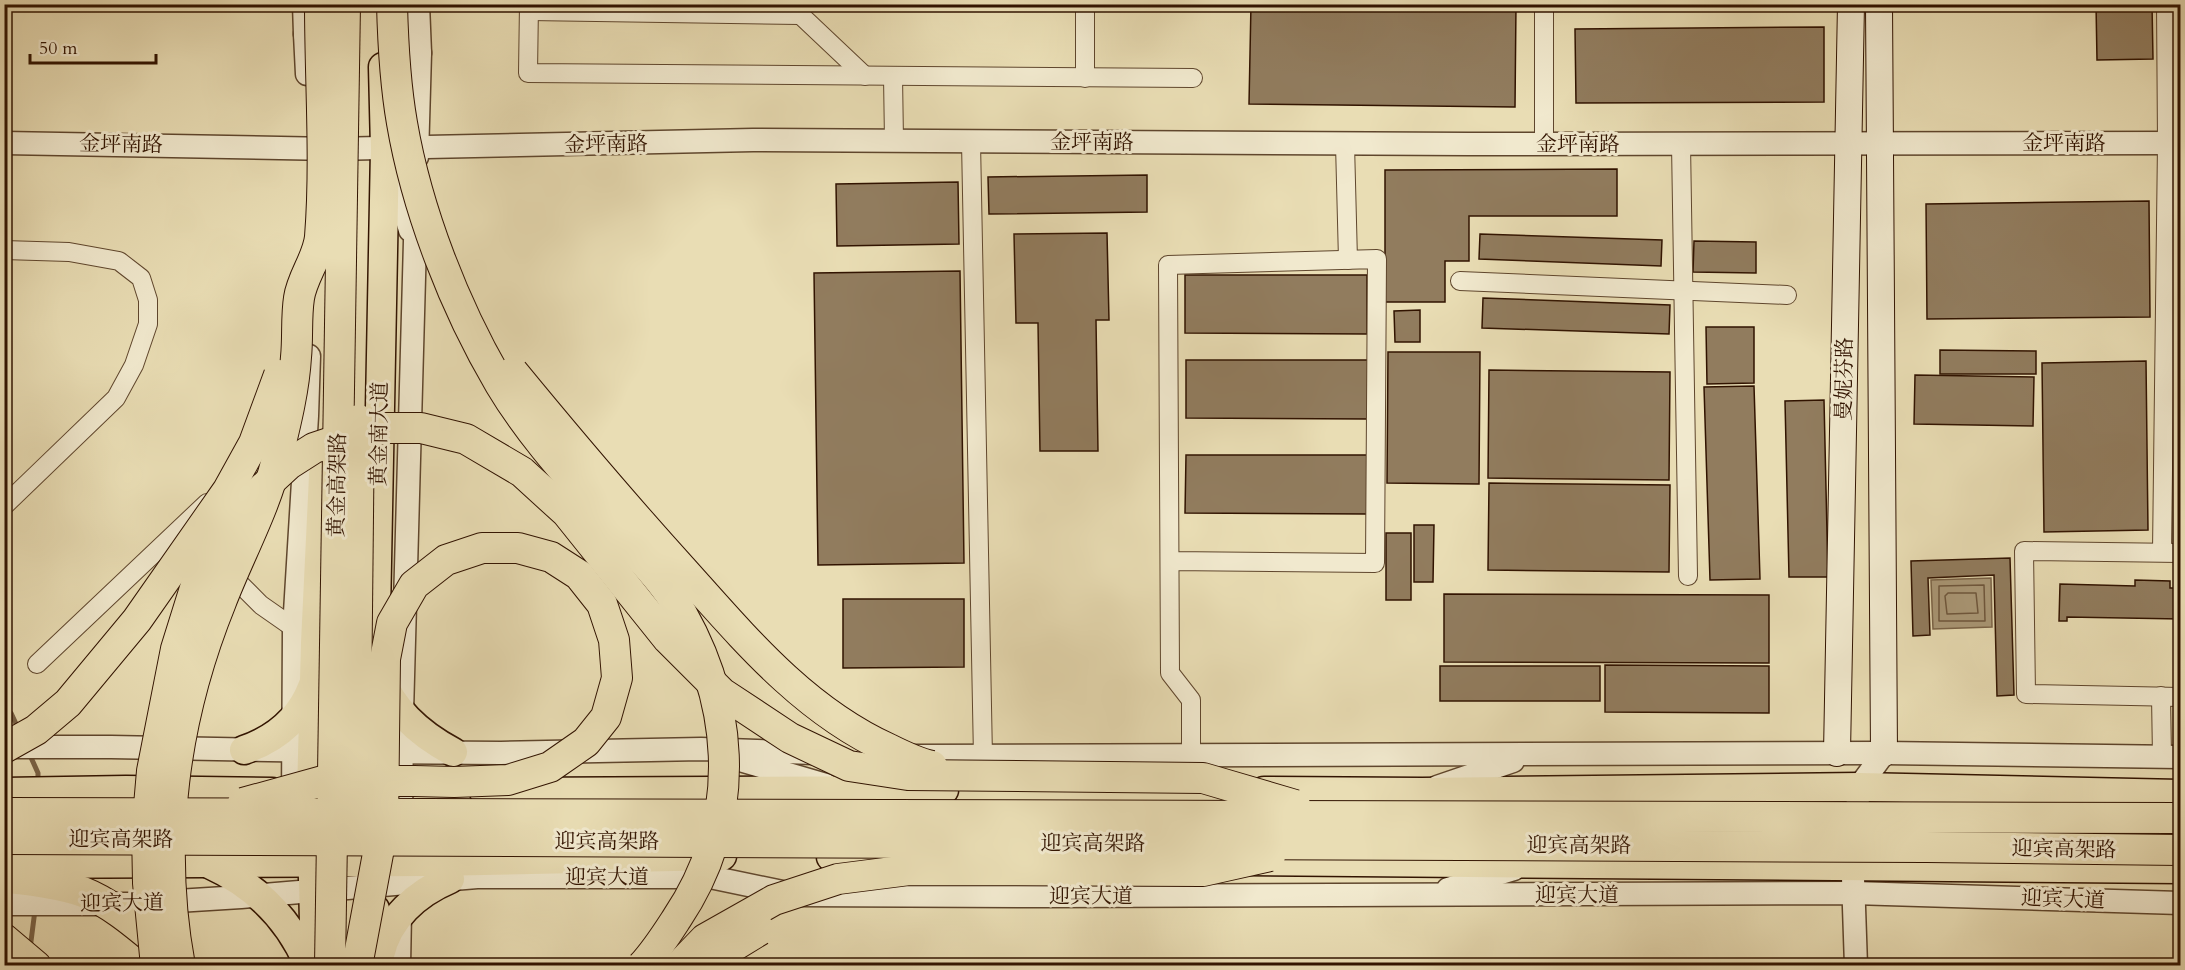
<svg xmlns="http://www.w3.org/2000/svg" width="2185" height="970" font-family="Cardo,'Noto Serif SC',serif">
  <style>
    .water { fill: #aa9877; stroke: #7a6347; stroke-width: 1.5 }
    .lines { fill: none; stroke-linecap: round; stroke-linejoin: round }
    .shore { stroke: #6e563c; stroke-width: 1.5 }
    .stream { stroke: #7a6347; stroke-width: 5 }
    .building { fill: #917c5e; stroke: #311300; stroke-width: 1.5 }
    .minor-casing { stroke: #5f462d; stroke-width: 20 }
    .tertiary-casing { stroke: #5f462d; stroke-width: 25 }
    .secondary-casing { stroke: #311300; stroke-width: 28 }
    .primary-casing { stroke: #311300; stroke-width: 31 }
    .trunk-casing { stroke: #311300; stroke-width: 32 }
    .minor { stroke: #f1e9ce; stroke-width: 18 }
    .tertiary { stroke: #f1e9ce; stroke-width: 22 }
    .secondary { stroke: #f1e9ce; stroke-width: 26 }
    .primary { stroke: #e9ddb4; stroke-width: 28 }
    .trunk { stroke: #e9ddb4; stroke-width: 30 }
    .trunk-bridge-casing { stroke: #311300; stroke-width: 32; stroke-linecap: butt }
    .trunk-bridge { stroke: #e9ddb4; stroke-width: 30 }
    .labels { text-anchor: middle; stroke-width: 6; stroke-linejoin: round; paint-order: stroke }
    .street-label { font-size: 21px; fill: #311300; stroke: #f1e9ce }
  </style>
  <rect width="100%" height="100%" fill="#e9ddb4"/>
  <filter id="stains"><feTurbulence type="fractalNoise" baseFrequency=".00333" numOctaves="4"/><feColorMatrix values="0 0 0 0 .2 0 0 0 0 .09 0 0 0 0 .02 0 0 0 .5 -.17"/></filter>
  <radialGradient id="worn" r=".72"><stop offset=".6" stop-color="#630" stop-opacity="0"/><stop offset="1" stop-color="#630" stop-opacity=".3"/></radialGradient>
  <!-- water -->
  <path class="water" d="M 1991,578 L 1992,627 L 1933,629 L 1931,580 Z"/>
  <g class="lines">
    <!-- shore -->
    <g class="shore">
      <path d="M 1984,585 L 1985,621 L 1939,621 L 1939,586 Z"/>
      <path d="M 1948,593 L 1976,593 L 1978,613 L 1947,614 L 1945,596 Z"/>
    </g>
    <!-- stream -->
    <g class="stream">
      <path d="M 11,713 L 18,728"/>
      <path d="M 29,753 L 38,773 L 38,784"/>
      <path d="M 30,949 L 35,910"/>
    </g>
  </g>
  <!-- building -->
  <g class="building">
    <path d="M 1251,4 L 1516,4 L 1515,107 L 1249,104 Z"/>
    <path d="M 2096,4 L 2152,4 L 2153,59 L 2097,60 Z"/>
    <path d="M 1824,27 L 1824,102 L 1576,103 L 1575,29 Z"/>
    <path d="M 1617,169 L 1617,216 L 1469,216 L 1469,261 L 1445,261 L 1445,302 L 1385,302 L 1385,170 Z"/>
    <path d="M 1147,175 L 1147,212 L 989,214 L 988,177 Z"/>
    <path d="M 958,182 L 959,244 L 837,246 L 836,184 Z"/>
    <path d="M 2149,201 L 2150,317 L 1927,319 L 1926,204 Z"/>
    <path d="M 1107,233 L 1109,320 L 1096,320 L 1098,451 L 1040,451 L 1038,323 L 1016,323 L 1014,234 Z"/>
    <path d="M 1480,234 L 1662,240 L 1661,266 L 1479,259 Z"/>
    <path d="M 1694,241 L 1756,242 L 1756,273 L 1693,272 Z"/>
    <path d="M 960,271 L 964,563 L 818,565 L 814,273 Z"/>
    <path d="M 1185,275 L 1367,275 L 1367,334 L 1185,333 Z"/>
    <path d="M 1483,298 L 1670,305 L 1669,334 L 1482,328 Z"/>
    <path d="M 1420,310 L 1420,342 L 1395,342 L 1394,311 Z"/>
    <path d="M 1706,327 L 1754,327 L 1754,383 L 1707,384 Z"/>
    <path d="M 1940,350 L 2036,351 L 2036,374 L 1940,374 Z"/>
    <path d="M 1388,352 L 1480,352 L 1479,484 L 1387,483 Z"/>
    <path d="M 1186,360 L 1368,360 L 1368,419 L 1186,418 Z"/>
    <path d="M 2146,361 L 2148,530 L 2044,532 L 2042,363 Z"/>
    <path d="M 1489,370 L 1670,372 L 1669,480 L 1488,478 Z"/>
    <path d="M 1915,375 L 2034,377 L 2033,426 L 1914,424 Z"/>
    <path d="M 1754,386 L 1760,579 L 1710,580 L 1704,387 Z"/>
    <path d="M 1824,400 L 1828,577 L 1789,577 L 1785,401 Z"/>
    <path d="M 1186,455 L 1367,455 L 1367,514 L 1185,513 Z"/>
    <path d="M 1489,483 L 1670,485 L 1669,572 L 1488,570 Z"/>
    <path d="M 1414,525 L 1434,525 L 1433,582 L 1414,582 Z"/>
    <rect x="1386" y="533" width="25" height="67"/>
    <path d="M 2010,558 L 2014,695 L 1997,696 L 1994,575 L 1928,578 L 1930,635 L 1913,636 L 1911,561 Z"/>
    <path d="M 2135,580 L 2170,581 L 2170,588 L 2180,588 L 2180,619 L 2067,617 L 2067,621 L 2059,621 L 2060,584 L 2135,586 Z"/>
    <path d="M 1444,594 L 1769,595 L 1769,663 L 1444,662 Z"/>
    <path d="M 843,599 L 964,599 L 964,667 L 843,668 Z"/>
    <path d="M 1605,665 L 1769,666 L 1769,713 L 1605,712 Z"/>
    <rect x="1440" y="666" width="160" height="35"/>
  </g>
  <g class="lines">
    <!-- minor casing -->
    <g class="minor-casing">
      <g id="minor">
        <path d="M 529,4 L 528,73 L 1193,78"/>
        <path d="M 1085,4 L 1085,78"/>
        <path d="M 1544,4 L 1544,144"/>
        <path d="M 792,7 L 865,76"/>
        <path d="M 529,11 L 800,15"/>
        <path d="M 893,76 L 894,141"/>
        <path d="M 971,142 L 983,757"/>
        <path d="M 1345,144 L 1348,260"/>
        <path d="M 1681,144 L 1688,576"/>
        <path d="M 4,250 L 69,252 L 119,261 L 141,278 L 148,300 L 148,324 L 134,365 L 116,398 L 4,506"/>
        <path d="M 1460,281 L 1787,295"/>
        <path d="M 2162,552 L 2167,143 L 2166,4"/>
        <path d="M 2180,553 L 2024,551 L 2026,694 L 2180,697"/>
        <path d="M 1170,561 L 1375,563 L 1377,259 L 1168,265 L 1170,673 L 1191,700 L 1191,756"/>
        <path d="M 226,570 L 261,605 L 304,635"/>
        <path d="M 37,664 L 207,503"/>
        <path d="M 2161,696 L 2162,757"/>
      </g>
    </g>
    <!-- tertiary casing -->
    <g class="tertiary-casing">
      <g id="tertiary">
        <path d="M 304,4 L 305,34 L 308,48"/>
        <path d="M 305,34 L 307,74"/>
        <path d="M 415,65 L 420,53 L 418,4"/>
        <path d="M 4,143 L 332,149 L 753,140 L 1468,144 L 2180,143"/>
        <path d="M 417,157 L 420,53"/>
        <path d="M 390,164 L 410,230"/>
        <path d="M 7,747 L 111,747 L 328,751"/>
        <path d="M 370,752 L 501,753 L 701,749 L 814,753"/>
        <path d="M 913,756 L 1884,753 L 2180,757"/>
        <path d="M 733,758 L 826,785"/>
        <path d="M 1437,787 L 1513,761"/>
        <path d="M 293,803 L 294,629 L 307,416 L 309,356"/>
        <path d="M 401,829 L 402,713 L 416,205"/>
        <path d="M 1855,833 L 1859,787 L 1884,753"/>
        <path d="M 1853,878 L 1856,966"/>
        <path d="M 1448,889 L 1514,869"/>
        <path d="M 4,904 L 129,904 L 241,897 L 477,877 L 710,877 L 797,895 L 1045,896 L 1853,893 L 2180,903"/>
        <path d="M 399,966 L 400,913"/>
      </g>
    </g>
    <!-- secondary casing -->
    <g class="secondary-casing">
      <g id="secondary">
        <path d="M 1879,4 L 1884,753"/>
        <path d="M 1837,753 L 1851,4"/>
      </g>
    </g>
    <!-- primary casing -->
    <g class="primary-casing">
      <g id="primary">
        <path d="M 375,665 L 385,149 L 383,67"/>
        <path d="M 380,676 C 393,711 421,735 453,752"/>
        <path d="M 244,750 C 276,739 300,719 312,687"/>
        <path d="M 1264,791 L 1422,792 L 1859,787 L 2180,794"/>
        <path d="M 4,792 L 126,790 L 272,792"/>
        <path d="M 484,792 L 944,790"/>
        <path d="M 831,857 L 923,858"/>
        <path d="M 1245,861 L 2180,869"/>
        <path d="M 4,864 L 433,862 L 722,856"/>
        <path d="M 209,864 C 255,885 289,918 309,966"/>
        <path d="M 375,909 L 376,966"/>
        <path d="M 380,955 C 388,918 417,893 450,879"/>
        <path d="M 315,966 L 311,793 L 315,643 L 324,455"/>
      </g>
    </g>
    <!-- trunk casing -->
    <g class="trunk-casing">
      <g id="trunk">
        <path d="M 4,878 C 25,879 64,885 83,892 C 114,904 142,930 168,951"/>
        <path d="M 4,939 L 36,966"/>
      </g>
    </g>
    <!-- minor -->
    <use href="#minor" class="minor"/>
    <!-- tertiary -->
    <use href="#tertiary" class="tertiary"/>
    <!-- secondary -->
    <use href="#secondary" class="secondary"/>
    <!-- primary -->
    <use href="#primary" class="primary"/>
    <!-- trunk -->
    <use href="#trunk" class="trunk"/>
    <!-- trunk-bridge casing -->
    <g class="trunk-bridge-casing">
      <g id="trunk-bridge">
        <path d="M 392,4 C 393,44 395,83 402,123 C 417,211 455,308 500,384 C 535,443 584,492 628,544 C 642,560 658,576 670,594 C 735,695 746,815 677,918 C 666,935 656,951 642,966"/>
        <path d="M 513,372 C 568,439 624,505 682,569 C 744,638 803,710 889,749 C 903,756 917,763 932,766"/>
        <path d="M 4,748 L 36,730 L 68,703 L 137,620 L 228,490 L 254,443 L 279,375"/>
        <path d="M 355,801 L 359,420"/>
        <path d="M 243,803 L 323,781 L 414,781 L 454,782 L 508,780 L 550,767 L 586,742 L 606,717 L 617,678 L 614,640 L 602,604 L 579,575 L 551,557 L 518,548 L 482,548 L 446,560 L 414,585 L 392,623 L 385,659 L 384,737 L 383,827 L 357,966"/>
        <path d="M 4,813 L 2180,818"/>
        <path d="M 4,839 L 1927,847 L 2180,850"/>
        <path d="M 156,966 L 148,883 L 147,829 L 152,771 L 176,649 L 196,585 L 217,544 L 237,512 L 289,464 L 314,448 L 347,437 L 384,428 L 421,428 L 466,439 L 522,472 L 567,513 L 668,639 L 722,693 L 790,738 L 849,766 L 908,775 L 1203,778 L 1295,805"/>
        <path d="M 180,966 C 157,842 174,718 221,602 C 239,555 265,509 277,459 C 285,426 294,391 296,357 C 298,338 296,317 299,298 C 302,277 318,258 320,237 C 326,160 320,82 320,4"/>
        <path d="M 330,966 L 345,4"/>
        <path d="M 679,966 L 705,939 L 774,900 L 838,879 L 909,870 L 1203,871 L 1270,856"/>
        <path d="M 712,966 L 724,952 L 760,930"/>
      </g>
    </g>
    <!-- trunk-bridge -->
    <use href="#trunk-bridge" class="trunk-bridge"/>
  </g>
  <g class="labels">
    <!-- street labels -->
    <g class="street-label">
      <text x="1092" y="149">金坪南路</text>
      <text x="2064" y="150">金坪南路</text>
      <text transform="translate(121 144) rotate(1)" y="7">金坪南路</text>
      <text transform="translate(606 144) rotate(-1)" y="7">金坪南路</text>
      <text x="1578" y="151">金坪南路</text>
      <text transform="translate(1844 379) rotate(-89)" y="7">曼妮芬路</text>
      <text transform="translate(379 434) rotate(-89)" y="7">黄金南大道</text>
      <text transform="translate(337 485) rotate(-89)" y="7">黄金高架路</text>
      <text x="121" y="846">迎宾高架路</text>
      <text x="607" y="848">迎宾高架路</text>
      <text x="1093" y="850">迎宾高架路</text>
      <text x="1579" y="852">迎宾高架路</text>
      <text transform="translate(2064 849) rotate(1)" y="7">迎宾高架路</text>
      <text x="607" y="884">迎宾大道</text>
      <text x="1577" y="902">迎宾大道</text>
      <text x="1091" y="903">迎宾大道</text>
      <text transform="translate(2063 899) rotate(2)" y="7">迎宾大道</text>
      <text transform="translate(122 903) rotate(-1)" y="7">迎宾大道</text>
    </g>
  </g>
  <!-- margin -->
  <rect width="2185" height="970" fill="none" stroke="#e9ddb4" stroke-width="24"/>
  <rect x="6" y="6" width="2173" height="958" fill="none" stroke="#311300" stroke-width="3"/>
  <rect x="12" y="12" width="2161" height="946" fill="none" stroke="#311300" stroke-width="1.5"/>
  <!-- scale -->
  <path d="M30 54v9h126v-9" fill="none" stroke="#311300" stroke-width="3"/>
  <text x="39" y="54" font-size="18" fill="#311300" stroke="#f1e9ce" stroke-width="4.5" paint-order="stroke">50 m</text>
  <rect width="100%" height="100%" filter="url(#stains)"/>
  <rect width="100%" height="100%" fill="url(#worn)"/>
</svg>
